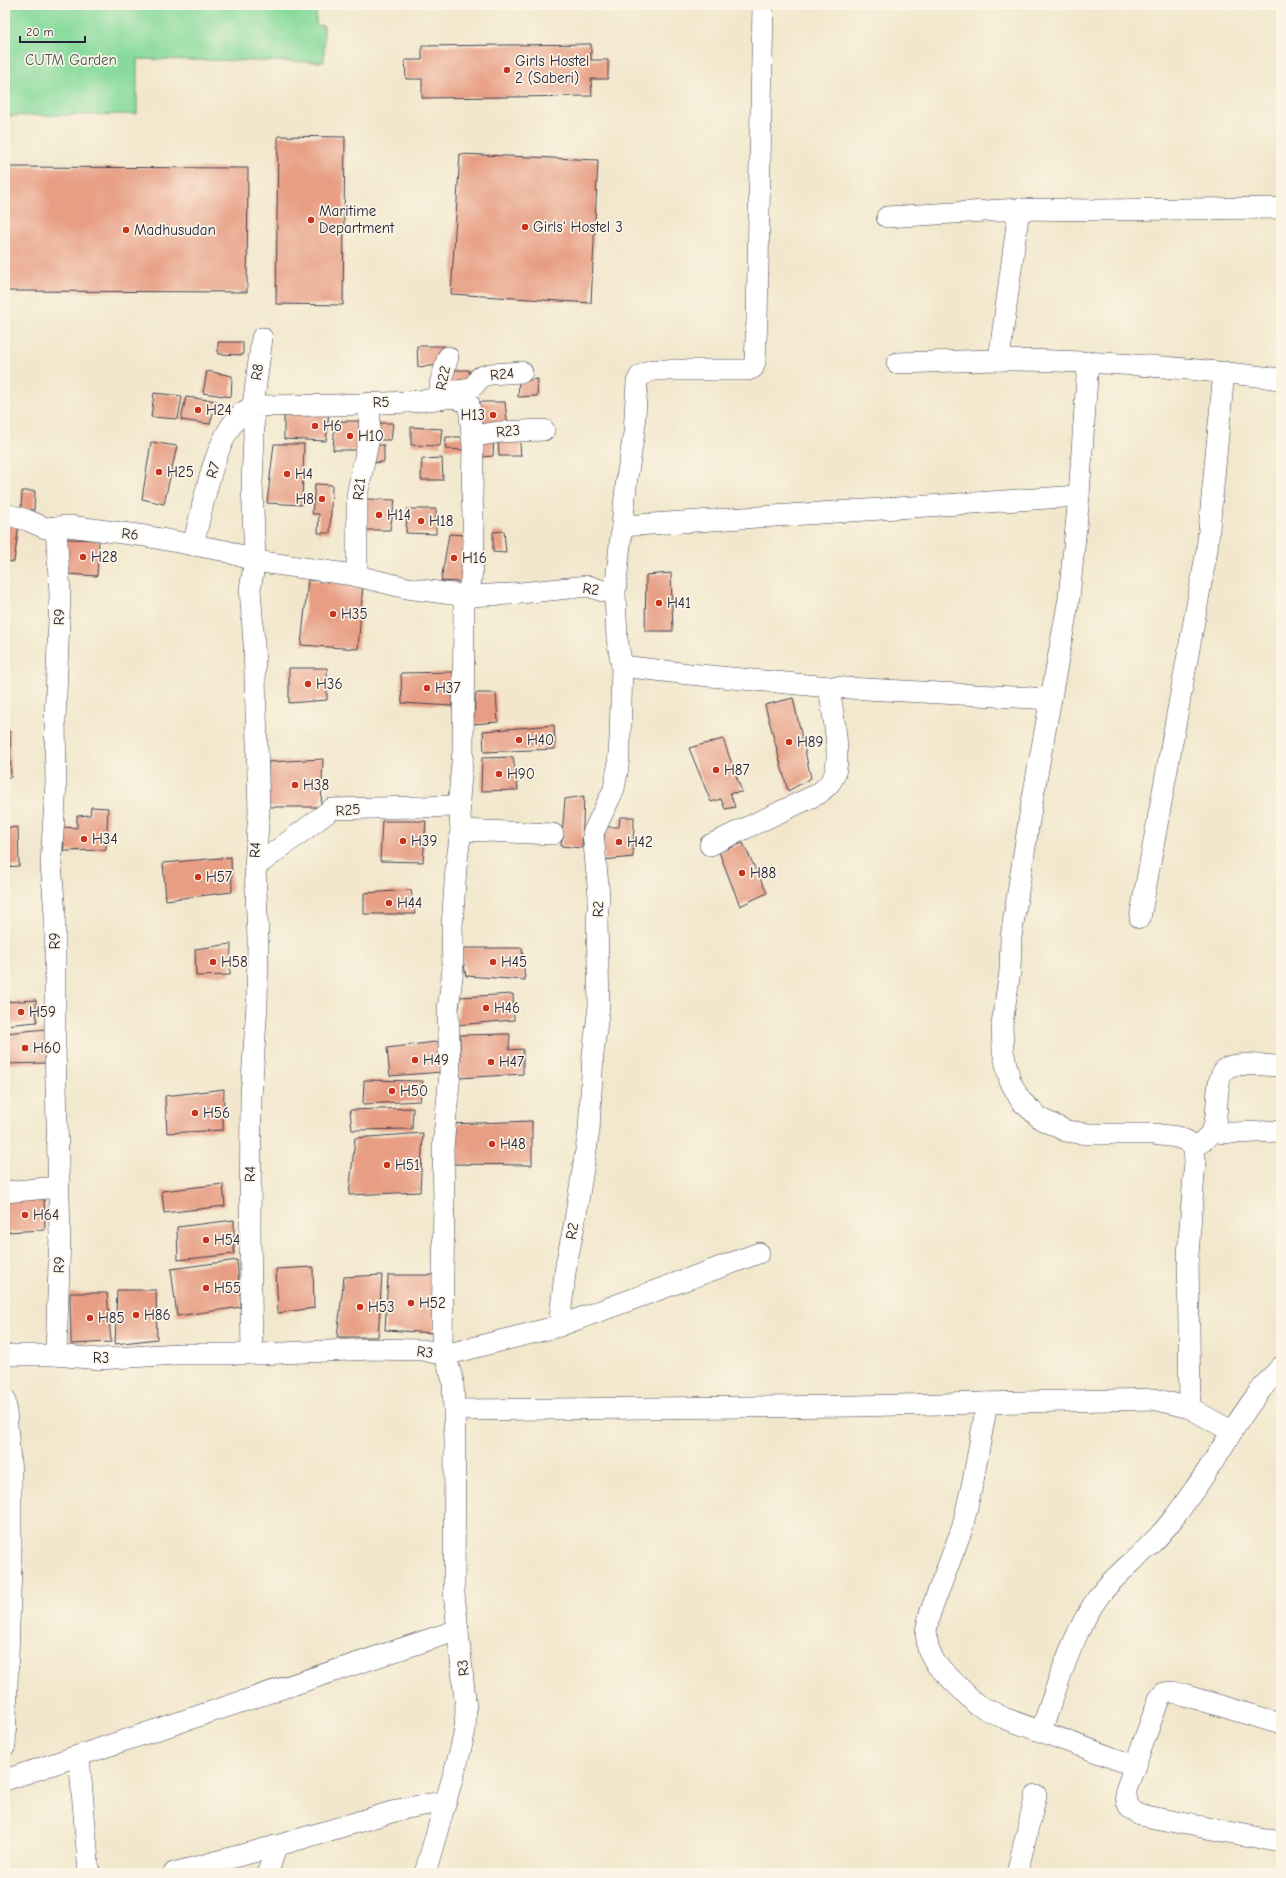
<svg xmlns="http://www.w3.org/2000/svg" width="1286" height="1878" font-family="'Comic Neue',sans-serif">
  <style>
    .green { fill: #87da9c; stroke: #547e6c }
    .building { fill: #e79e84 }
    .lines { fill: none; stroke-linecap: round; stroke-linejoin: round }
    .minor-casing { stroke: #414051; stroke-width: 22 }
    .minor { stroke: #fff; stroke-width: 21 }
    .poi-dot { fill: #c8321e; stroke: #fcf5e5; stroke-width: 1.5 }
    .labels { text-anchor: middle; stroke-width: 3.5; stroke-linejoin: round; paint-order: stroke }
    .park-label { font-size: 15px; fill: #405958; stroke: #fcf5e5 }
    .poi-label { font-size: 15px; fill: #22223b; stroke: #fcf5e5; text-anchor: start }
    .street-label { font-size: 15px; fill: #22223b; stroke: #fcf5e5 }
  </style>
  <rect width="100%" height="100%" fill="#fcf5e5"/>
  <filter id="ink" filterUnits="userSpaceOnUse"><feTurbulence type="fractalNoise" baseFrequency=".025" numOctaves="2"/><feDisplacementMap in="SourceGraphic" scale="8" xChannelSelector="R" yChannelSelector="G"/><feConvolveMatrix kernelMatrix="1 2 1 2 8 2 1 2 1" color-interpolation-filters="sRGB"/></filter>
  <filter id="wash" filterUnits="userSpaceOnUse"><feTurbulence type="fractalNoise" baseFrequency=".012" numOctaves="4" result="noise"/><feDisplacementMap in="SourceGraphic" scale="16" xChannelSelector="R" yChannelSelector="G"/><feGaussianBlur stdDeviation="0.9" result="paint"/><feColorMatrix in="noise" values="0 0 0 0 0 0 0 0 0 0 0 0 0 0 0 0 0 1.4 0 .05"/><feComposite in="paint" operator="in"/></filter>
  <g filter="url(#wash)">
    <rect width="100%" height="100%" fill="#f2e7cc"/>
    <!-- green -->
    <path class="green" d="M 5,5 L 316,5 L 316,25 L 324,26 L 324,62 L 137,59 L 137,114 L 5,116 Z"/>
    <g id="blocks">
      <!-- building -->
      <g class="building">
        <path d="M 591,44 L 591,60 L 608,60 L 608,79 L 591,79 L 592,96 L 422,98 L 422,79 L 406,79 L 405,60 L 422,60 L 422,46 Z"/>
        <path d="M 278,136 L 345,137 L 343,305 L 276,304 Z"/>
        <path d="M 460,154 L 598,160 L 591,303 L 451,294 Z"/>
        <path d="M 5,167 L 248,168 L 247,292 L 5,291 Z"/>
        <path d="M 218,342 L 243,342 L 243,355 L 218,354 Z"/>
        <path d="M 417,346 L 444,346 L 443,365 L 418,367 Z"/>
        <path d="M 448,370 L 469,370 L 470,383 L 448,384 Z"/>
        <path d="M 207,371 L 232,376 L 231,397 L 203,393 Z"/>
        <path d="M 538,379 L 537,396 L 518,397 L 519,381 Z"/>
        <path d="M 154,393 L 182,396 L 178,419 L 151,417 Z"/>
        <path d="M 186,397 L 217,401 L 210,424 L 181,420 Z"/>
        <path d="M 478,402 L 505,402 L 508,428 L 480,430 Z"/>
        <path d="M 329,411 L 326,441 L 284,439 L 284,412 Z"/>
        <path d="M 335,421 L 365,421 L 365,450 L 333,450 Z"/>
        <path d="M 372,423 L 393,423 L 391,440 L 372,440 Z"/>
        <path d="M 411,427 L 442,429 L 440,446 L 411,445 Z"/>
        <path d="M 519,434 L 521,456 L 499,456 L 498,436 Z"/>
        <path d="M 494,436 L 493,456 L 480,457 L 482,437 Z"/>
        <path d="M 446,437 L 466,437 L 466,450 L 445,449 Z"/>
        <path d="M 151,442 L 177,446 L 164,504 L 142,499 Z"/>
        <path d="M 274,444 L 304,444 L 302,505 L 267,503 Z"/>
        <path d="M 370,445 L 384,445 L 384,462 L 370,463 Z"/>
        <path d="M 442,458 L 443,480 L 421,480 L 422,459 Z"/>
        <path d="M 315,484 L 332,485 L 330,533 L 318,533 L 319,514 L 312,514 Z"/>
        <path d="M 22,491 L 35,491 L 34,510 L 21,510 Z"/>
        <path d="M 367,499 L 395,500 L 390,530 L 365,530 Z"/>
        <path d="M 407,509 L 436,509 L 436,534 L 406,533 Z"/>
        <path d="M 5,522 L 19,523 L 14,562 L 5,561 Z"/>
        <path d="M 504,531 L 506,553 L 493,552 L 493,532 Z"/>
        <path d="M 449,534 L 465,535 L 462,582 L 441,581 Z"/>
        <path d="M 67,539 L 99,540 L 97,576 L 67,574 Z"/>
        <path d="M 671,573 L 673,631 L 645,631 L 646,575 Z"/>
        <path d="M 308,580 L 363,584 L 358,649 L 301,645 Z"/>
        <path d="M 289,668 L 327,668 L 327,700 L 289,703 Z"/>
        <path d="M 454,672 L 452,706 L 402,703 L 401,673 Z"/>
        <path d="M 476,693 L 496,693 L 498,722 L 473,724 Z"/>
        <path d="M 793,698 L 811,778 L 788,791 L 765,705 Z"/>
        <path d="M 554,725 L 555,749 L 484,752 L 483,731 Z"/>
        <path d="M 5,731 L 10,731 L 11,777 L 5,778 Z"/>
        <path d="M 723,739 L 742,792 L 730,793 L 735,807 L 725,809 L 721,799 L 711,802 L 689,748 Z"/>
        <path d="M 513,757 L 518,790 L 481,791 L 482,758 Z"/>
        <path d="M 323,759 L 321,807 L 266,807 L 268,762 Z"/>
        <path d="M 584,796 L 582,848 L 561,846 L 565,799 Z"/>
        <path d="M 91,807 L 108,808 L 106,850 L 64,851 L 62,827 L 77,828 L 77,816 L 90,815 Z"/>
        <path d="M 620,817 L 634,817 L 633,857 L 604,860 L 604,827 L 619,827 Z"/>
        <path d="M 382,821 L 426,821 L 423,862 L 380,861 Z"/>
        <path d="M 18,827 L 19,866 L 5,867 L 5,828 Z"/>
        <path d="M 743,843 L 767,893 L 740,906 L 719,852 Z"/>
        <path d="M 231,857 L 232,892 L 166,900 L 163,863 Z"/>
        <path d="M 411,890 L 415,914 L 364,914 L 364,893 Z"/>
        <path d="M 231,944 L 230,975 L 196,976 L 195,949 Z"/>
        <path d="M 461,948 L 522,948 L 525,980 L 466,976 Z"/>
        <path d="M 513,994 L 514,1020 L 457,1025 L 460,997 Z"/>
        <path d="M 36,1000 L 37,1022 L 5,1025 L 5,1002 Z"/>
        <path d="M 46,1029 L 46,1063 L 5,1064 L 5,1033 Z"/>
        <path d="M 510,1034 L 509,1050 L 523,1049 L 523,1074 L 460,1078 L 460,1035 Z"/>
        <path d="M 443,1041 L 442,1072 L 390,1076 L 387,1048 Z"/>
        <path d="M 364,1080 L 423,1081 L 420,1101 L 363,1104 Z"/>
        <path d="M 224,1089 L 223,1130 L 167,1133 L 165,1096 Z"/>
        <path d="M 413,1108 L 412,1129 L 352,1130 L 350,1110 Z"/>
        <path d="M 532,1121 L 532,1165 L 451,1164 L 450,1124 Z"/>
        <path d="M 423,1133 L 420,1192 L 349,1195 L 355,1138 Z"/>
        <path d="M 223,1184 L 225,1206 L 164,1213 L 162,1191 Z"/>
        <path d="M 44,1196 L 45,1230 L 5,1232 L 5,1201 Z"/>
        <path d="M 234,1220 L 234,1254 L 178,1260 L 177,1227 Z"/>
        <path d="M 237,1260 L 241,1307 L 177,1316 L 171,1269 Z"/>
        <path d="M 313,1267 L 314,1308 L 278,1313 L 276,1269 Z"/>
        <path d="M 382,1275 L 378,1337 L 337,1337 L 344,1277 Z"/>
        <path d="M 388,1275 L 436,1275 L 434,1333 L 385,1330 Z"/>
        <path d="M 117,1290 L 156,1290 L 157,1339 L 115,1344 Z"/>
        <path d="M 70,1293 L 107,1293 L 111,1342 L 71,1344 Z"/>
      </g>
    </g>
  </g>
  <g filter="url(#ink)">
    <use href="#blocks" fill-opacity="0" stroke="#414051" stroke-width="1"/>
    <g class="lines">
      <!-- minor casing -->
      <g class="minor-casing">
        <g id="minor">
          <path d="M 887,217 L 1019,209 L 1096,210 L 1281,208"/>
          <path d="M 999,360 L 1019,209"/>
          <path d="M 1088,362 L 1079,496 L 1069,598 L 1031,808 L 1011,937 L 1010,971 L 1002,1024 L 1003,1051 L 1010,1081 L 1021,1101 L 1041,1119 L 1066,1131 L 1088,1134 L 1153,1134 L 1177,1137 L 1187,1141 L 1194,1148 L 1195,1161 L 1188,1255 L 1190,1408"/>
          <path d="M 897,363 C 935,362 974,360 1012,360 C 1102,361 1192,368 1281,379"/>
          <path d="M 444,391 C 462,390 471,394 480,377 L 490,374 L 522,372"/>
          <path d="M 440,399 L 440,384 L 448,357"/>
          <path d="M 473,436 L 500,432 L 544,430"/>
          <path d="M 5,514 L 27,520 L 45,528 L 69,526 L 145,536 L 226,551 L 255,561 L 252,483 L 254,436 L 253,406 L 335,405 L 409,402 L 454,397 L 469,404 L 473,447 L 472,492 L 474,543 L 471,580 L 467,596 L 407,588 L 353,575 L 255,561 L 250,589 L 254,643 L 259,811 L 255,867 L 258,940 L 257,1004 L 251,1097 L 250,1229 L 252,1354"/>
          <path d="M 622,526 L 1079,496"/>
          <path d="M 193,545 C 203,508 212,446 238,417 C 242,413 248,409 253,406 L 262,338"/>
          <path d="M 357,576 L 357,495 L 369,438 L 370,403"/>
          <path d="M 615,592 L 603,591 L 588,586 L 511,594 L 467,596 L 464,606 L 463,751 L 459,799 L 461,830 L 456,868 L 452,927 L 453,969 L 448,1009 L 450,1072 L 443,1148 L 444,1201 L 442,1344 L 445,1355 L 559,1326 L 566,1265 L 574,1226 L 589,1131 L 593,1054 L 599,1006 L 597,922 L 599,896 L 593,833 L 614,789 L 618,767 L 620,739 L 622,666 L 617,639 L 615,592 L 627,478 L 634,433 L 637,382 L 640,376 L 652,370 L 748,370 L 753,368 L 755,362 L 757,319 L 763,5"/>
          <path d="M 622,666 L 689,674 L 829,687 L 1051,699"/>
          <path d="M 461,830 L 553,834"/>
          <path d="M 710,845 L 818,794 C 824,789 831,784 834,776 C 842,756 832,710 829,687"/>
          <path d="M 255,867 L 332,809 L 459,806"/>
          <path d="M 1140,918 L 1207,550 L 1224,372"/>
          <path d="M 1212,1132 L 1232,1133 L 1281,1131"/>
          <path d="M 1194,1148 C 1200,1143 1207,1139 1212,1131 C 1221,1115 1212,1076 1228,1067 C 1239,1062 1268,1066 1281,1066"/>
          <path d="M 5,1192 L 58,1187"/>
          <path d="M 559,1326 L 759,1253"/>
          <path d="M 5,1355 L 56,1355 L 99,1359 L 177,1354 L 260,1354 L 372,1349 L 423,1350 L 445,1355 L 453,1381 L 455,1442 L 454,1593 L 466,1709 L 465,1730 L 460,1752 L 425,1873"/>
          <path d="M 56,1355 L 60,1235 L 55,1046 L 55,914 L 51,864 L 56,783 L 55,720 L 60,594 L 56,527"/>
          <path d="M 5,1399 L 11,1474 L 11,1565 L 5,1566"/>
          <path d="M 987,1403 L 973,1481 L 962,1529 L 930,1613 L 926,1631 L 928,1649 L 936,1664 L 976,1704 L 1004,1718 L 1135,1766"/>
          <path d="M 455,1410 L 856,1406 L 1154,1399 L 1190,1408 L 1231,1431"/>
          <path d="M 1281,1724 L 1184,1695 L 1173,1692 L 1164,1693 L 1159,1699 L 1126,1790 C 1126,1803 1128,1810 1140,1815 L 1281,1842"/>
          <path d="M 1041,1731 C 1056,1690 1073,1631 1099,1596 C 1113,1577 1132,1563 1148,1547 C 1166,1530 1180,1510 1194,1490 C 1224,1449 1244,1404 1281,1367"/>
          <path d="M 5,1746 L 11,1565"/>
          <path d="M 79,1756 L 89,1873"/>
          <path d="M 5,1780 L 458,1630"/>
          <path d="M 174,1873 L 276,1846 L 402,1809 L 446,1801"/>
          <path d="M 268,1873 L 276,1846"/>
          <path d="M 1017,1873 L 1036,1795"/>
        </g>
      </g>
      <!-- minor -->
      <use href="#minor" class="minor"/>
    </g>
  </g>
  <!-- markers -->
  <g class="poi-dot">
    <circle cx="507" cy="70" r="4"/>
    <circle cx="311" cy="220" r="4"/>
    <circle cx="525" cy="227" r="4"/>
    <circle cx="126" cy="230" r="4"/>
    <circle cx="198" cy="410" r="4"/>
    <circle cx="493" cy="415" r="4"/>
    <circle cx="315" cy="426" r="4"/>
    <circle cx="350" cy="436" r="4"/>
    <circle cx="159" cy="472" r="4"/>
    <circle cx="287" cy="474" r="4"/>
    <circle cx="322" cy="499" r="4"/>
    <circle cx="379" cy="515" r="4"/>
    <circle cx="421" cy="521" r="4"/>
    <circle cx="83" cy="557" r="4"/>
    <circle cx="454" cy="558" r="4"/>
    <circle cx="659" cy="603" r="4"/>
    <circle cx="333" cy="614" r="4"/>
    <circle cx="308" cy="684" r="4"/>
    <circle cx="427" cy="688" r="4"/>
    <circle cx="519" cy="740" r="4"/>
    <circle cx="789" cy="742" r="4"/>
    <circle cx="716" cy="770" r="4"/>
    <circle cx="499" cy="774" r="4"/>
    <circle cx="295" cy="785" r="4"/>
    <circle cx="84" cy="839" r="4"/>
    <circle cx="403" cy="841" r="4"/>
    <circle cx="619" cy="842" r="4"/>
    <circle cx="742" cy="873" r="4"/>
    <circle cx="198" cy="877" r="4"/>
    <circle cx="389" cy="903" r="4"/>
    <circle cx="213" cy="962" r="4"/>
    <circle cx="493" cy="962" r="4"/>
    <circle cx="486" cy="1008" r="4"/>
    <circle cx="21" cy="1012" r="4"/>
    <circle cx="25" cy="1048" r="4"/>
    <circle cx="415" cy="1060" r="4"/>
    <circle cx="491" cy="1062" r="4"/>
    <circle cx="392" cy="1091" r="4"/>
    <circle cx="195" cy="1113" r="4"/>
    <circle cx="492" cy="1144" r="4"/>
    <circle cx="387" cy="1165" r="4"/>
    <circle cx="25" cy="1215" r="4"/>
    <circle cx="206" cy="1240" r="4"/>
    <circle cx="206" cy="1288" r="4"/>
    <circle cx="411" cy="1303" r="4"/>
    <circle cx="360" cy="1307" r="4"/>
    <circle cx="136" cy="1315" r="4"/>
    <circle cx="90" cy="1318" r="4"/>
  </g>
  <g class="labels">
    <!-- park labels -->
    <g class="park-label">
      <text x="71" y="65">CUTM Garden</text>
    </g>
    <!-- poi labels -->
    <g class="poi-label">
      <text x="515" y="66">Girls Hostel<tspan x="515" dy="17">2 (Saberi)</tspan></text>
      <text x="319" y="216">Maritime<tspan x="319" dy="17">Department</tspan></text>
      <text x="533" y="232">Girls' Hostel 3</text>
      <text x="134" y="235">Madhusudan</text>
      <text x="206" y="415">H24</text>
      <text x="485" y="420" text-anchor="end">H13</text>
      <text x="323" y="431">H6</text>
      <text x="358" y="441">H10</text>
      <text x="167" y="477">H25</text>
      <text x="295" y="479">H4</text>
      <text x="314" y="504" text-anchor="end">H8</text>
      <text x="387" y="520">H14</text>
      <text x="429" y="526">H18</text>
      <text x="91" y="562">H28</text>
      <text x="462" y="563">H16</text>
      <text x="667" y="608">H41</text>
      <text x="341" y="619">H35</text>
      <text x="316" y="689">H36</text>
      <text x="435" y="693">H37</text>
      <text x="527" y="745">H40</text>
      <text x="797" y="747">H89</text>
      <text x="724" y="775">H87</text>
      <text x="507" y="779">H90</text>
      <text x="303" y="790">H38</text>
      <text x="92" y="844">H34</text>
      <text x="411" y="846">H39</text>
      <text x="627" y="847">H42</text>
      <text x="750" y="878">H88</text>
      <text x="206" y="882">H57</text>
      <text x="397" y="908">H44</text>
      <text x="221" y="967">H58</text>
      <text x="501" y="967">H45</text>
      <text x="494" y="1013">H46</text>
      <text x="29" y="1017">H59</text>
      <text x="33" y="1053">H60</text>
      <text x="423" y="1065">H49</text>
      <text x="499" y="1067">H47</text>
      <text x="400" y="1096">H50</text>
      <text x="203" y="1118">H56</text>
      <text x="500" y="1149">H48</text>
      <text x="395" y="1170">H51</text>
      <text x="33" y="1220">H64</text>
      <text x="214" y="1245">H54</text>
      <text x="214" y="1293">H55</text>
      <text x="419" y="1308">H52</text>
      <text x="368" y="1312">H53</text>
      <text x="144" y="1320">H86</text>
      <text x="98" y="1323">H85</text>
    </g>
    <!-- street labels -->
    <g class="street-label">
      <text transform="translate(257 372) rotate(-81)" y="5">R8</text>
      <text transform="translate(502 374) rotate(-6)" y="5">R24</text>
      <text transform="translate(443 378) rotate(-79)" y="5">R22</text>
      <text transform="translate(381 402) rotate(-2)" y="5">R5</text>
      <text transform="translate(508 431) rotate(-6)" y="5">R23</text>
      <text transform="translate(213 470) rotate(-73)" y="5">R7</text>
      <text transform="translate(359 489) rotate(-84)" y="5">R21</text>
      <text transform="translate(130 534) rotate(6)" y="5">R6</text>
      <text transform="translate(591 589) rotate(8)" y="5">R2</text>
      <text transform="translate(59 617) rotate(-88)" y="5">R9</text>
      <text transform="translate(348 810) rotate(-5)" y="5">R25</text>
      <text transform="translate(255 850) rotate(-87)" y="5">R4</text>
      <text transform="translate(598 909) rotate(-88)" y="5">R2</text>
      <text transform="translate(55 941) rotate(-90)" y="5">R9</text>
      <text transform="translate(250 1174) rotate(-89)" y="5">R4</text>
      <text transform="translate(572 1231) rotate(-80)" y="5">R2</text>
      <text transform="translate(59 1265) rotate(-89)" y="5">R9</text>
      <text transform="translate(425 1352) rotate(8)" y="5">R3</text>
      <text x="101" y="1363">R3</text>
      <text transform="translate(463 1668) rotate(-97)" y="5">R3</text>
    </g>
  </g>
  <!-- margin -->
  <rect width="1286" height="1878" fill="none" stroke="#fcf5e5" stroke-width="20"/>
  <!-- scale -->
  <path d="M20 36v6h65v-6" fill="none" stroke="#22223b" stroke-width="2"/>
  <text x="26" y="36" font-size="12" fill="#22223b" stroke="#fcf5e5" stroke-width="3" paint-order="stroke">20 m</text>
</svg>
